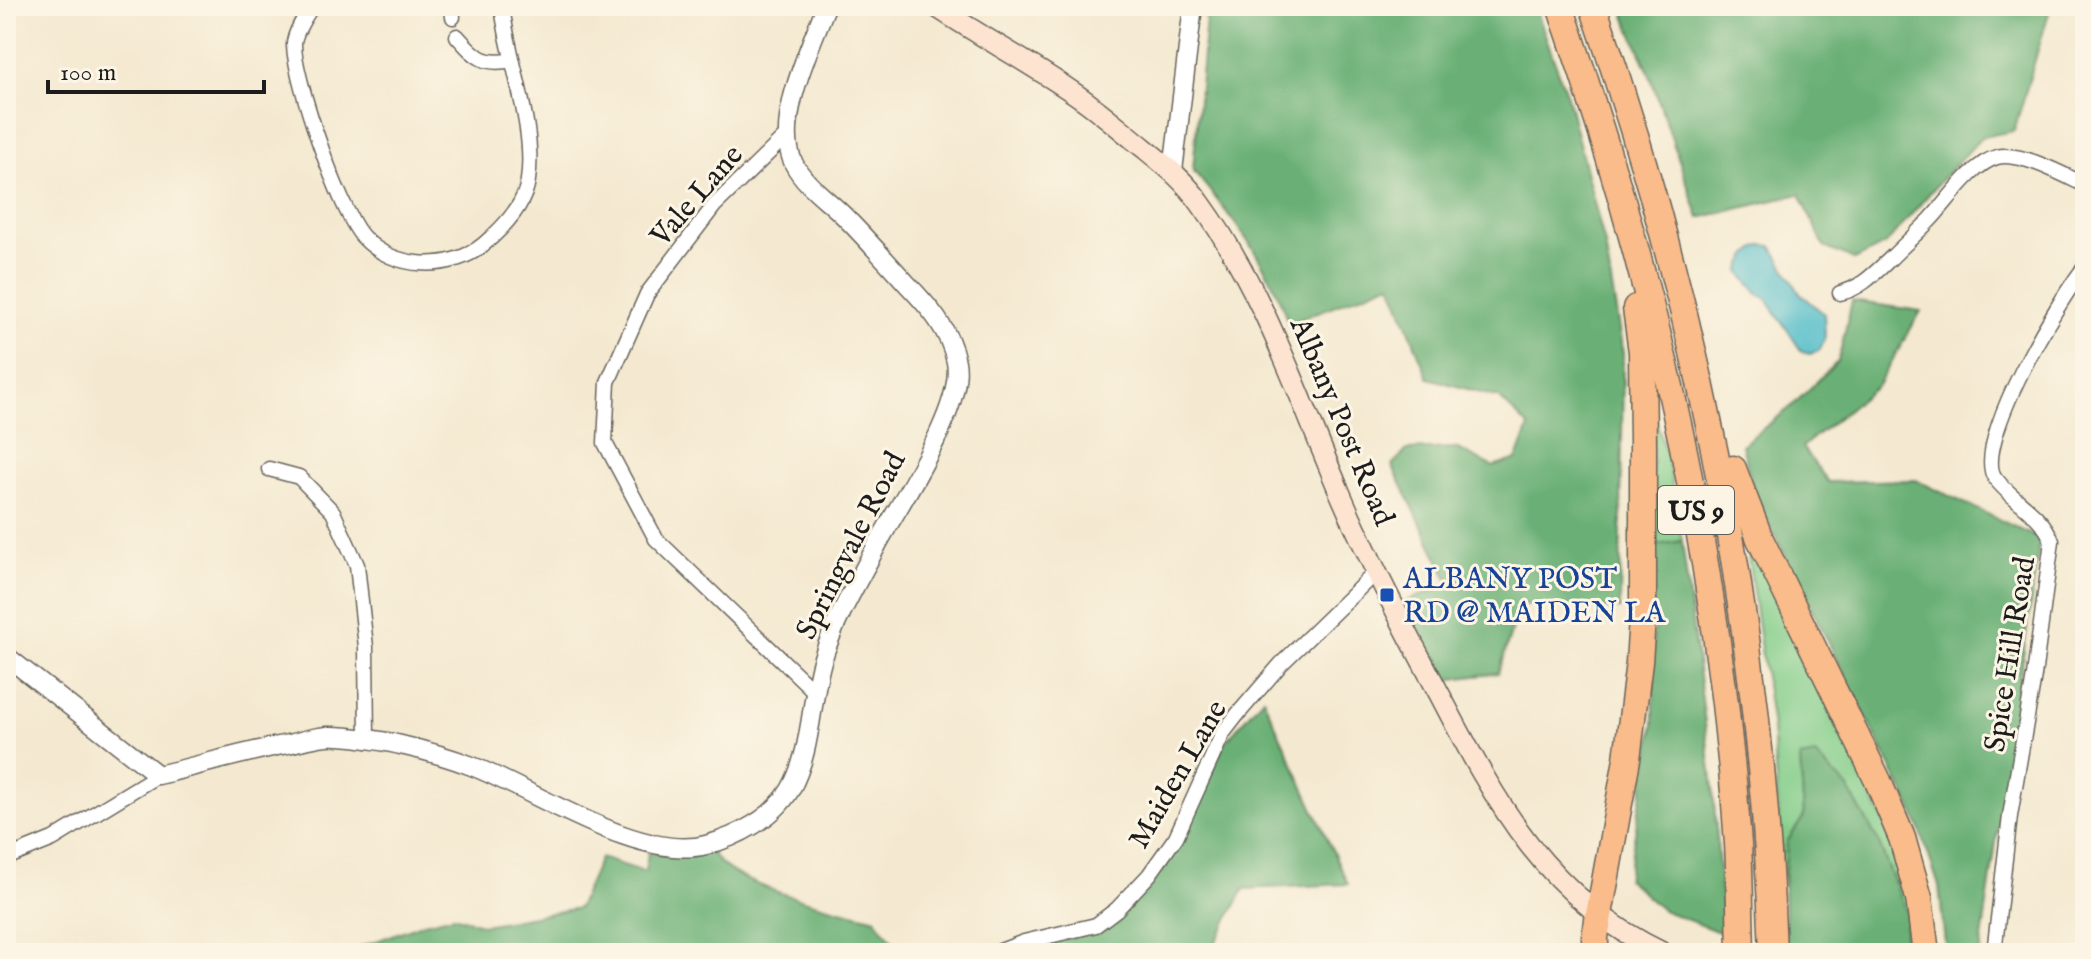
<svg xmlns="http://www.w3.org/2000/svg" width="2091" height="959" font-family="'IM FELL English',serif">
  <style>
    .green { fill: #83cd8a; stroke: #507453; stroke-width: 2 }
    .forest { fill: #6ab076; stroke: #436649; stroke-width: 2 }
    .water { fill: #4ebbc9; stroke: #356c72; stroke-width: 2 }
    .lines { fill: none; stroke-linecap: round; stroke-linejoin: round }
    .minor-casing { stroke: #68645b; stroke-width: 17 }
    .tertiary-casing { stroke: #68645b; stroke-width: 21 }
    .secondary-casing { stroke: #68645b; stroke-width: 23 }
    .motorway-casing { stroke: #68645b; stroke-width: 29 }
    .minor { stroke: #fff; stroke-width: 14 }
    .tertiary { stroke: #fff; stroke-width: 18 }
    .secondary { stroke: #fde4d0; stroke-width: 20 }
    .motorway { stroke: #f9bc8a; stroke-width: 26 }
    .transit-dot { fill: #1a4fb4; stroke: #fcf5e5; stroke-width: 3 }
    .labels { text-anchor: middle; stroke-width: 6; stroke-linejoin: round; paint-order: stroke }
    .shield { fill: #fcf5e5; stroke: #5f5d58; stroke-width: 2 }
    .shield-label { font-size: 28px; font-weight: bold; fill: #1c1c1c }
    .street-label { font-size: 30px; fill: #1c1c1c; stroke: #fcf5e5 }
    .transit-label { font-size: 30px; fill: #164399; stroke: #fcf5e5; text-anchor: start }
  </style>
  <rect width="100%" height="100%" fill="#fcf5e5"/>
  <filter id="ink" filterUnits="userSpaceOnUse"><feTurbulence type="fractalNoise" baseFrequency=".0125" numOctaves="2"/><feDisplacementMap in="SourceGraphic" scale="16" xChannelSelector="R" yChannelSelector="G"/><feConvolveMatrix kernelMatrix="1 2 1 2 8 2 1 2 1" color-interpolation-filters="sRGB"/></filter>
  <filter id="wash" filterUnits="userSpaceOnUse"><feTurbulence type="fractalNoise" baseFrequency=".006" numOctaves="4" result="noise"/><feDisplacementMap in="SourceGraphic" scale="32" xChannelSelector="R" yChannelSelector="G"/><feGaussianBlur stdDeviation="1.8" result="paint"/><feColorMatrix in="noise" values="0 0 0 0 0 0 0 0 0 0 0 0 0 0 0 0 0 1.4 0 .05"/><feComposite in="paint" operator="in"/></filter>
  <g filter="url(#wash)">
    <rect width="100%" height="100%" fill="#f4e9d0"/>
    <!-- green -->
    <g class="green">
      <path d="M 1653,410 L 1667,458 L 1682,541 L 1652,546 Z"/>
      <path d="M 1744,527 L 1904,864 L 1917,953 L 1901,953 L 1907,913 L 1800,758 L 1804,816 L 1787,842 L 1784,889 L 1772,727 Z"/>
    </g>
    <!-- forest -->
    <g class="forest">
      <path d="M 1207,6 L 1535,6 L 1567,96 L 1605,245 L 1623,354 L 1620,609 L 1520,605 L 1498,673 L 1445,680 L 1405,602 L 1450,583 L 1392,465 L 1407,450 L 1456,448 L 1493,467 L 1517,459 L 1529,427 L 1499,398 L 1428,378 L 1391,283 L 1288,324 C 1272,265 1231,217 1193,170 Z"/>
      <path d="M 1621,6 L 2051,6 L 2014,131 L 1982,137 L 1941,180 L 1886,244 L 1855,260 L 1824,247 L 1800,194 L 1699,218 L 1648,70 Z"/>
      <path d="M 1852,301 L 1921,311 L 1878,385 L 1802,447 L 1828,482 L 1916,480 L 2040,539 L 1980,953 L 1946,953 L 1939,886 L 1916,818 L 1754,493 L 1742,445 L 1792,406 L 1838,361 Z"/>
      <path d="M 1682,541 L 1713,787 L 1724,934 L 1662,910 L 1627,879 L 1654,724 L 1652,546 Z"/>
      <path d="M 1263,698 L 1348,884 L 1244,889 L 1210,953 L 1021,953 L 1090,932 L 1163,866 L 1179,846 L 1225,742 Z"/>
      <path d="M 1815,755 L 1848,788 L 1877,839 L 1907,913 L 1903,952 L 1786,953 L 1784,889 L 1787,842 L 1804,816 L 1800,758 Z"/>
      <path d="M 712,852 C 726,886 840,909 876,919 L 901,953 L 345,953 L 424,923 L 454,916 L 484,925 L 578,908 L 600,858 L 645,872 L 648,853 L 683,856 Z"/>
    </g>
    <!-- water -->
    <path class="water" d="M 1763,245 L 1772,246 L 1799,292 L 1824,314 L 1825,337 L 1820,350 L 1810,354 L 1802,352 L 1767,299 L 1758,294 L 1740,272 C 1744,258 1750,250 1763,245 Z"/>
  </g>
  <g filter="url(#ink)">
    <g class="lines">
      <!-- minor casing -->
      <g class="minor-casing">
        <g id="minor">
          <path d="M 312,6 C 306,15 294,33 294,44 C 294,79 340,212 363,237 C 393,270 451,272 484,244 C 503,228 525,205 528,180 C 536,127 508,60 502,6"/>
          <path d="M 452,6 L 453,17"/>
          <path d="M 457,36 C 476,57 483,66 512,60"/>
          <path d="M 788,134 L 714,206 L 647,294 L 608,382 L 605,443 L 656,539 L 815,692"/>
          <path d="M 1840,293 C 1860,289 1875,273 1890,259 C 1903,246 1917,233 1930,220 C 1947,202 1973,163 1997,157 C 2020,151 2064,175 2085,185"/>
          <path d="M 269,469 L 299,477 L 333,512 L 357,565 L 366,647 L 367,741"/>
          <path d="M 6,858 L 53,839 L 158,775"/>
          <path d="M 995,953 L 1024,942 L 1096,925 L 1117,909 L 1149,875 L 1176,837 L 1223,733 L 1237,715 L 1281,664 L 1376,572"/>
          <path d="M 1994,953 L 2010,816 L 2034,676 L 2052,541 C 2042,513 2012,501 1995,478 C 1971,445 2061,296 2085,267"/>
        </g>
      </g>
      <!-- tertiary casing -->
      <g class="tertiary-casing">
        <g id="tertiary">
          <path d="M 1173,171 L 1193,6"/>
          <path d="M 6,656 L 158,775 C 201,765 244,752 288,744 C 301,741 314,737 327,736 C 345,735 386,741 405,746 C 427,751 451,758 472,766 C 536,791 640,862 706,845 C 737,837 773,818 790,790 C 812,752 810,702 822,661 C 834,621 857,583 876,547 C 898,505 965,408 956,362 C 950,330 929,307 907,284 C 886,261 865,237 843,215 C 827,199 805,185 794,164 C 773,122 811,46 826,6"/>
        </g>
      </g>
      <!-- secondary casing -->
      <g class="secondary-casing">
        <path id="secondary" d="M 935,6 C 980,36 1027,61 1071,91 C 1097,108 1120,129 1144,148 C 1166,166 1185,181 1201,204 C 1264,291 1298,395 1340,493 C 1370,563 1405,630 1441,697 C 1497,805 1547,898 1663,953"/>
      </g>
      <!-- motorway casing -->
      <g class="motorway-casing">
        <g id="motorway">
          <path d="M 1560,6 C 1654,276 1719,558 1738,844 C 1740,880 1740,917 1741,953"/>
          <path d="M 1593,6 C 1699,312 1762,629 1773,953"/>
          <path d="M 1733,469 L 1760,539 L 1878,781 L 1902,838 L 1919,898 L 1926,953"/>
          <path d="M 1595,953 L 1595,937 L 1627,759 L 1639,662 L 1643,604 L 1643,445 L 1642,352 L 1636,308"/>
        </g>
      </g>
      <!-- minor -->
      <use href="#minor" class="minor"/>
      <!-- tertiary -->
      <use href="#tertiary" class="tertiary"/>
      <!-- secondary -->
      <use href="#secondary" class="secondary"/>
      <!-- motorway -->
      <use href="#motorway" class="motorway"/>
    </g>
  </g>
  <!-- markers -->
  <rect class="transit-dot" x="1379" y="587" width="16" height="16" rx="4"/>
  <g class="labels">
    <!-- shield labels -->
    <rect class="shield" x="1658" y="486" width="76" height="48" rx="6"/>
    <g class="shield-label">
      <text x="1696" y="520">US 9</text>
    </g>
    <!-- street labels -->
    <g class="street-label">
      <text transform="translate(696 195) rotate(-49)" y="10">Vale Lane</text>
      <text transform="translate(1343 421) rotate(67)" y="10">Albany Post Road</text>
      <text transform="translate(850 545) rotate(-63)" y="10">Springvale Road</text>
      <text transform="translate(2009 654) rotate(-81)" y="10">Spice Hill Road</text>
      <text transform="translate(1177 774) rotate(-60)" y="10">Maiden Lane</text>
    </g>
    <!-- transit labels -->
    <g class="transit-label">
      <text x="1403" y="588">ALBANY POST<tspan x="1403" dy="34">RD @ MAIDEN LA</tspan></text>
    </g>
  </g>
  <!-- margin -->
  <rect width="2091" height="959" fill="none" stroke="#fcf5e5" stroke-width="32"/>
  <!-- scale -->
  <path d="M48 80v12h216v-12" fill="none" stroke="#1c1c1c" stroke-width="4"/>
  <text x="60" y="80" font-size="24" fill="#1c1c1c" stroke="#fcf5e5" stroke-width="6" paint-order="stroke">100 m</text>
</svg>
